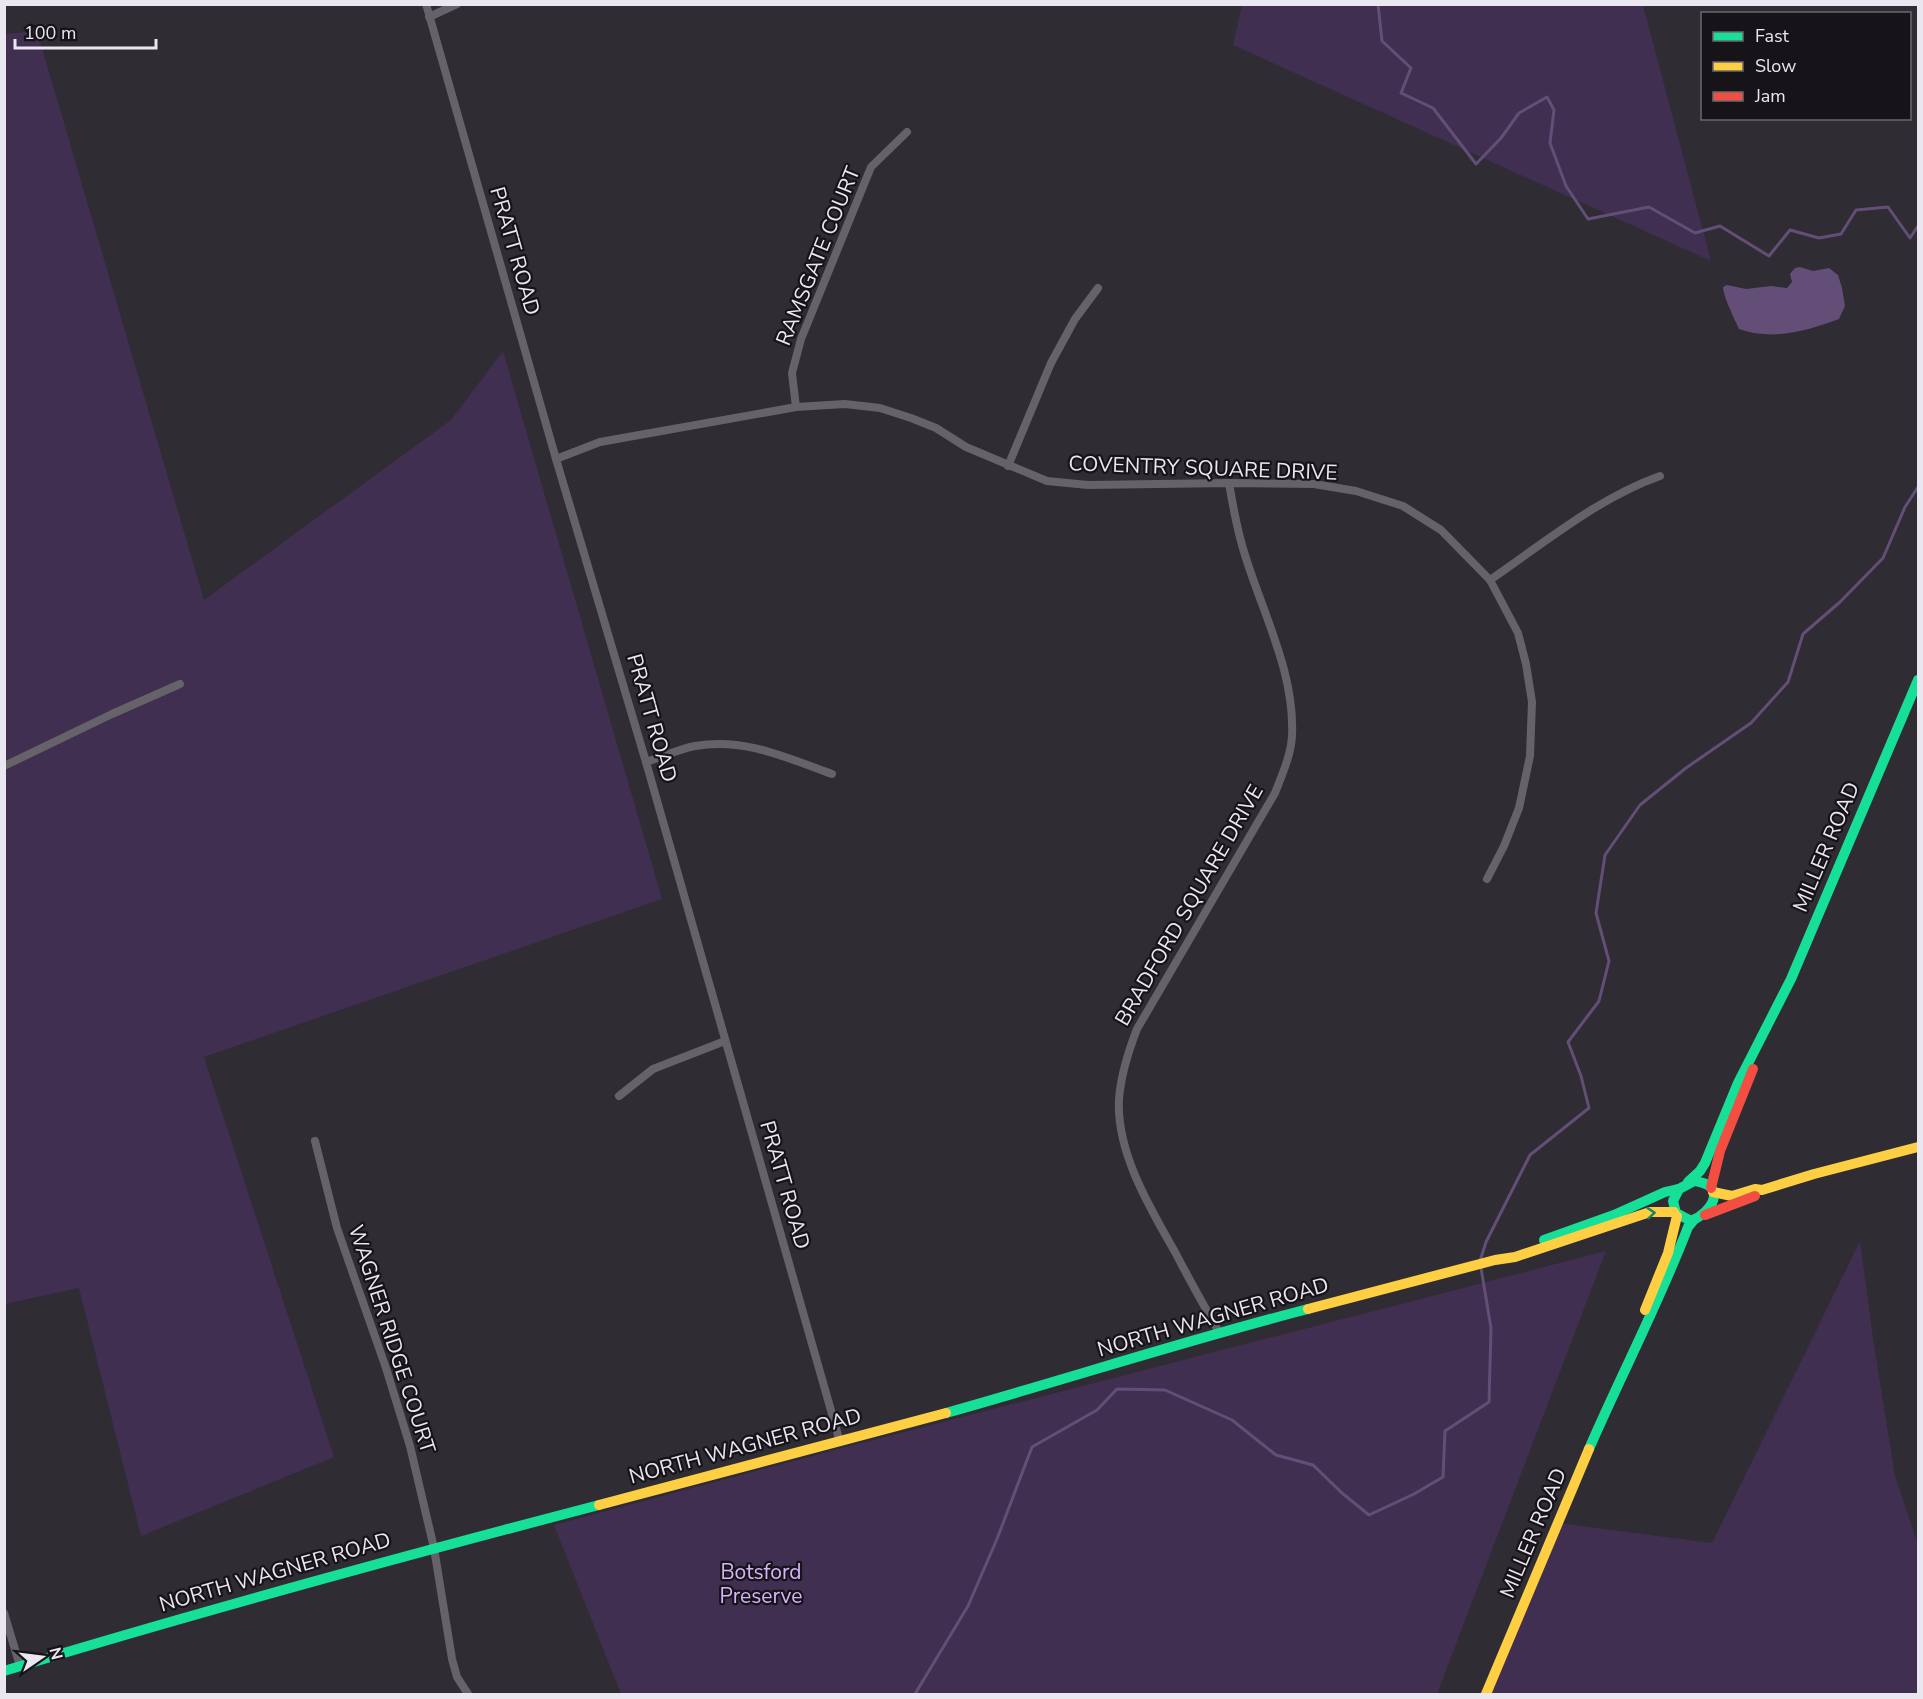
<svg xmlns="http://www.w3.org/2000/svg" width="1923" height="1699" font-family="'Nunito Sans',sans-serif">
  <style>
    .green { fill: #402f50 }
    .water { fill: #634e77 }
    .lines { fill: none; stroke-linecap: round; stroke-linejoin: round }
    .stream { stroke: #634e77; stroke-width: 3 }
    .street { stroke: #656269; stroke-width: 8 }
    .fast { stroke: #16e098; stroke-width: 10 }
    .slow { stroke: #ffcf43; stroke-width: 10 }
    .jam { stroke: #f24e42; stroke-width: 10 }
    .oneway { stroke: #16845f }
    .labels { text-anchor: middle; stroke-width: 4.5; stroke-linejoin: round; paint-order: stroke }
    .street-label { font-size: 21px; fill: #ebe7f0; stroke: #161319 }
    .park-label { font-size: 21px; fill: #d6b3fa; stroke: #161319 }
  </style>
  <rect width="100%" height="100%" fill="#2f2c33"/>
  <!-- green -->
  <g class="green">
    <path d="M 1242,5 L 1643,5 L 1711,261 L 1233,45 Z"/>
    <path d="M 37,31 L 204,600 L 451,420 L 503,351 L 662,899 L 204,1057 L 334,1457 L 141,1536 L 79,1288 L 5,1304 L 4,34 Z"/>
    <path d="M 1860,1241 L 1874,1345 L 1895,1476 L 1918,1544 L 1918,1694 L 1487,1694 L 1558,1523 L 1712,1543 Z"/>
    <path d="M 1606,1251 L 1437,1694 L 621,1694 L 554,1525 L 842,1448 Z"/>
  </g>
  <!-- water -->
  <path class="water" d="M 1800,267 L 1813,271 L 1829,268 L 1838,275 L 1842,288 L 1845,306 L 1839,319 C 1806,331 1773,341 1739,329 C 1735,320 1723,296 1723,287 L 1727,285 L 1746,289 L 1771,286 L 1787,288 L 1792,282 L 1790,274 L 1795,268 Z"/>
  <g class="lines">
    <!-- stream -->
    <g class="stream">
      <path d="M 1378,4 L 1382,41 L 1411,68 L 1401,93 L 1433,108 L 1476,164 L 1501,138 L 1519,113 L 1547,97 L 1554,110 L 1550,143 L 1566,186 L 1588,219 L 1649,207 L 1695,233 L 1720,226 L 1769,256 L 1790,230 L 1819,238 L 1841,234 L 1856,210 L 1888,207 L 1910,238 L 1918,226"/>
      <path d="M 1480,1261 L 1486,1242 L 1530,1155 L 1589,1108 L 1581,1076 L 1568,1042 L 1599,1001 L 1609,961 L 1596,913 L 1605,855 L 1640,805 L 1686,768 L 1751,723 L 1788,682 L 1803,634 L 1840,602 L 1883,558 L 1905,507 L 1918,487"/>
      <path d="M 915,1694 L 968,1606 L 997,1539 L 1032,1447 L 1097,1410 L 1117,1389 L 1165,1390 L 1232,1420 L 1276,1455 L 1313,1465 L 1342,1493 L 1369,1515 L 1414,1494 L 1443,1477 L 1445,1431 L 1489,1402 L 1491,1328 L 1481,1268"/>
    </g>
    <!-- street -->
    <g class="street">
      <path d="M 426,4 L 556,459 L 646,762 L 840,1442"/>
      <path d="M 429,17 L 457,4"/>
      <path d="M 796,407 L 792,373 L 801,339 L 871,167 L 907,132"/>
      <path d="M 556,459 L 600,442 L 796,407 L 845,404 L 880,408 L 911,418 L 936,428 L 966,447 L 1047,481 L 1088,485 L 1229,483 L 1314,484 L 1356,491 L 1403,506 L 1441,530 L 1490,580 L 1518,633 L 1526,664 L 1532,702 L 1530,756 L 1519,808 L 1504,846 L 1487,879"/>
      <path d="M 1008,466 L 1051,363 L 1075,319 L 1098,288"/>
      <path d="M 1490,580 C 1544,543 1598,498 1660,476"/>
      <path d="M 646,762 C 662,757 679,749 695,746 C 744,737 787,758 832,774"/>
      <path d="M 4,766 L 112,714 L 180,684"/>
      <path d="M 619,1096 L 653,1069 L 725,1041"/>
      <path d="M 315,1141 L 337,1228 L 386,1368 L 410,1446 L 434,1548 L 452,1659 L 457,1677 L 468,1694"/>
      <path d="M 1219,1332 C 1204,1306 1189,1279 1175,1252 C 1150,1208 1116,1152 1119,1099 C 1121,1074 1128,1052 1137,1029 L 1275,793 C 1282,775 1291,755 1292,736 C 1295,673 1263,614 1245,555 C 1237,531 1233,507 1229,483"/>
      <path d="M 4,1613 L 20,1666"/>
    </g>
    <!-- fast -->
    <g class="fast">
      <path d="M 1694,1181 C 1728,1185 1713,1212 1691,1221 L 1676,1213 L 1673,1201 L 1679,1189 Z"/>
      <path d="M 1688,1182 L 1700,1171 L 1705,1163 L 1738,1083 L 1791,979 L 1918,680"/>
      <path d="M 1544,1240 L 1614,1215 L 1665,1192 L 1678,1189"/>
      <path d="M 946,1413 C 1067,1379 1187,1340 1308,1309"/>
      <path d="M 1589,1449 C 1621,1375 1659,1303 1688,1227 L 1693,1221"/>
      <path d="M 4,1671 C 201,1611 400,1557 599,1505"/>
    </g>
    <!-- slow -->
    <g class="slow">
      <path d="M 1713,1192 L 1732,1196 L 1755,1189 L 1762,1190 L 1814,1174 L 1918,1147"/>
      <path d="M 1308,1309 L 1495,1260 L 1515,1257 L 1650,1212 L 1674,1212"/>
      <path d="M 1645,1310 L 1668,1253 L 1677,1216"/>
      <path d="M 599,1505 L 946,1413"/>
      <path d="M 1486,1694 L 1589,1449"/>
    </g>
    <!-- jam -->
    <g class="jam">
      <path d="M 1711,1188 L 1720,1151 L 1753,1069"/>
      <path d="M 1705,1215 L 1755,1196"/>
    </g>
  </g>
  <!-- one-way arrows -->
  <defs><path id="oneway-chevron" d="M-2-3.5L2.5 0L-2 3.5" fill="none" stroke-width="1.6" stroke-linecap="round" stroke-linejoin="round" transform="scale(1.5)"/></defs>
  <use class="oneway" href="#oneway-chevron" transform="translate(1651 1213) rotate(-5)"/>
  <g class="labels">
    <!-- street labels -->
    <g class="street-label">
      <text transform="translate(515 251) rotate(74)" y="7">PRATT ROAD</text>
      <text transform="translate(818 256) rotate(-68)" y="7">RAMSGATE COURT</text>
      <text transform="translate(1203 468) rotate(2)" y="7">COVENTRY SQUARE DRIVE</text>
      <text transform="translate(652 718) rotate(74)" y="7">PRATT ROAD</text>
      <text transform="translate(1826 847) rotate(-67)" y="7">MILLER ROAD</text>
      <text transform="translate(1189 905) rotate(-60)" y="7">BRADFORD SQUARE DRIVE</text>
      <text transform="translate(785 1185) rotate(74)" y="7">PRATT ROAD</text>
      <text transform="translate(1213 1317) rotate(-16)" y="7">NORTH WAGNER ROAD</text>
      <text transform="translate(392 1339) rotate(72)" y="7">WAGNER RIDGE COURT</text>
      <text transform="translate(745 1446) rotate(-15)" y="7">NORTH WAGNER ROAD</text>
      <text transform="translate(1533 1533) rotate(-67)" y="7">MILLER ROAD</text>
      <text transform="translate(275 1572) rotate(-16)" y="7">NORTH WAGNER ROAD</text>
    </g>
    <!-- park labels -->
    <g class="park-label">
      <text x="761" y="1579">Botsford<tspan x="761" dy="24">Preserve</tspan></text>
    </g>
  </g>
  <!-- border -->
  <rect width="1923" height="1699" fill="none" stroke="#ebe7f0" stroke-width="12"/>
  <!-- legend -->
  <rect x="1701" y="12" width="210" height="108" fill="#161319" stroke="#6b686f" stroke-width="1.5"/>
  <rect x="1713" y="32" width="30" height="9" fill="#16e098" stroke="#6b686f" stroke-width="1.5"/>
  <text x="1755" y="42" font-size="18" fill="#ebe7f0">Fast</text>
  <rect x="1713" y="62" width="30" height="9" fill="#ffcf43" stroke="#6b686f" stroke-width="1.5"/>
  <text x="1755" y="72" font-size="18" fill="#ebe7f0">Slow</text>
  <rect x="1713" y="92" width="30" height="9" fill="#f24e42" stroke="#6b686f" stroke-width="1.5"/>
  <text x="1755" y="102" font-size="18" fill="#ebe7f0">Jam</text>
  <!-- north arrow -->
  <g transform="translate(42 1657) rotate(76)" stroke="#161319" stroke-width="4.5" paint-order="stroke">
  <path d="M0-4.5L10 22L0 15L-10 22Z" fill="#ebe7f0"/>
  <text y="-9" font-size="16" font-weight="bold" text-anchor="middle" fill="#ebe7f0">N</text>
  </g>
  <!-- scale -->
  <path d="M15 39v9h141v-9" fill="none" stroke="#ebe7f0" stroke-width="3"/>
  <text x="24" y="39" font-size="18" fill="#ebe7f0" stroke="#161319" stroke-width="4.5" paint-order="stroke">100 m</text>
</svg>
